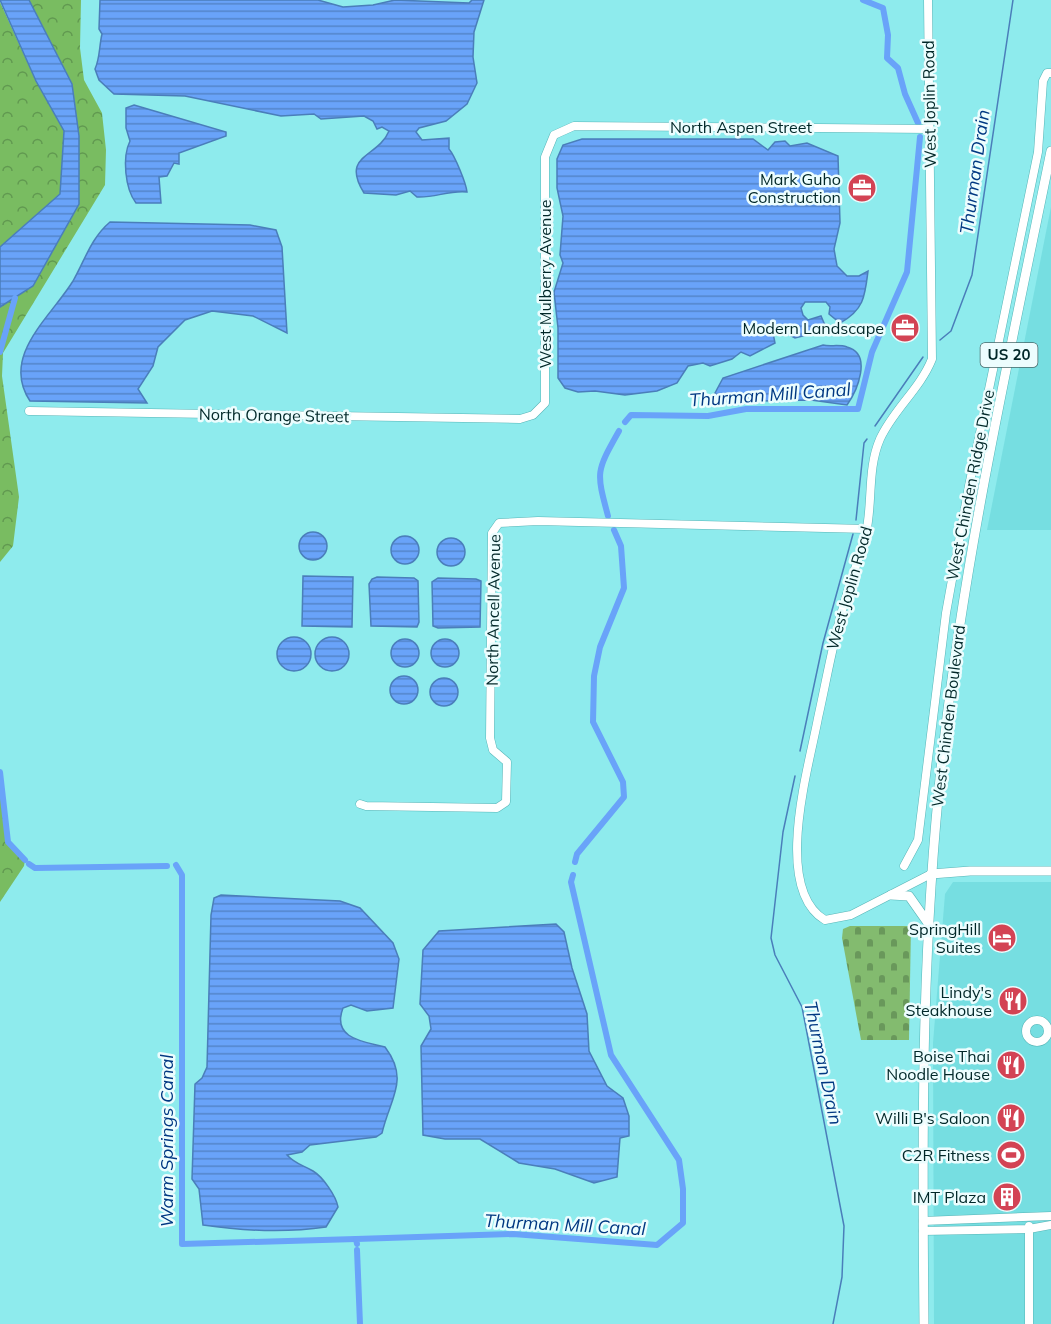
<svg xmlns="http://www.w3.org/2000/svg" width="1051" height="1324" font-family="Mulish,sans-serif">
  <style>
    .built { fill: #76dee1 }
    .forest { fill: url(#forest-crowns) }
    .cemetery { fill: url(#cemetery-stones) }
    .water { fill: url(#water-rules); stroke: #4a7eba; stroke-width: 1.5 }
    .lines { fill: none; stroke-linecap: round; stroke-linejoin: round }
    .stream { stroke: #4a7eba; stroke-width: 1.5 }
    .canal { stroke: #69a3f9; stroke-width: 6 }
    .minor-casing { stroke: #57b5b7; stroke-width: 9 }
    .major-casing { stroke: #57b5b7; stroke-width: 10 }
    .minor { stroke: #fff; stroke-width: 8 }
    .major { stroke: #fff; stroke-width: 9 }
    .labels { text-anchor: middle; stroke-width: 5; stroke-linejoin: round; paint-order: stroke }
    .shield { fill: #ecfdfe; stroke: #476768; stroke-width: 1.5 }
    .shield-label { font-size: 15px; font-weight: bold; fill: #002728 }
    .street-label { font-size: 16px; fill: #002728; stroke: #ecfdfe }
    .poi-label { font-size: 16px; fill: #002728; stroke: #ecfdfe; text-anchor: end }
    .water-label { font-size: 18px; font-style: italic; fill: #003882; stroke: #ecfdfe }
  </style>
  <defs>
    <pattern id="forest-crowns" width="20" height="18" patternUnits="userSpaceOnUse" patternTransform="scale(1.5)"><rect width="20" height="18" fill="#79bc61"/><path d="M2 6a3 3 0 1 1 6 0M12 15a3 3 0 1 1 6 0" fill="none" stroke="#619950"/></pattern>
    <pattern id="cemetery-stones" width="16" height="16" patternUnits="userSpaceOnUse" patternTransform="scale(1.5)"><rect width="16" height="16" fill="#83bb6f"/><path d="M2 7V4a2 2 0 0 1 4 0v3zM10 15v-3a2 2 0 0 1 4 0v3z" fill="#69985b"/></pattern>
    <pattern id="water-rules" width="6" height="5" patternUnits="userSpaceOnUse" patternTransform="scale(1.5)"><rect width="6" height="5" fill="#69a3f9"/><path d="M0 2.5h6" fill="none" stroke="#5485ca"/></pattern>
  </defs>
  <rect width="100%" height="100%" fill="#8eebed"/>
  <!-- built -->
  <g class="built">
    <path d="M 1051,207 L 1051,530 L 987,530 Z"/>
    <path d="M 953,882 L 1051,882 L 1051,1324 L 934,1324 L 933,1043 L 945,894 Z"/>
  </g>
  <!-- forest -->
  <g class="forest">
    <path d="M 29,0 L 81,0 L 80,48 L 84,80 L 102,113 L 106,150 L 105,185 L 3,353 L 2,376 L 19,497 L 13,546 L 0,562 L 0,307 L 33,286 L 79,204 L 79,136 L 72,84 Z"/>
    <path d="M 0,2 L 36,81 L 64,131 L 60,194 L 0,247 Z"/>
    <path d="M 0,772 L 8,842 L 25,860 L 24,866 L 0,902 Z"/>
  </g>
  <!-- cemetery -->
  <path class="cemetery" d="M 850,926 L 911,926 L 909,1040 L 861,1040 L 842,938 L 843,929 Z"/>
  <!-- water -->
  <g class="water">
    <path d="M 0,0 L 29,0 L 72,84 L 79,136 L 79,204 L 33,286 L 0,307 L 0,247 L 60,194 L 64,131 L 36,81 Z"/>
    <path d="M 100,0 L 318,0 L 343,7 L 373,5 L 395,0 L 469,3 L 472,0 L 484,0 L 474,32 L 473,57 L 477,83 L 467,104 L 446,121 L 419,128 L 416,132 L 422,140 L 449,138 L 449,149 C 455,156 466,183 467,192 C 449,190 435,198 417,197 L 410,191 L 396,195 L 364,193 C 340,154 378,158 389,131 L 382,127 L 377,129 L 373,121 L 364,116 L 321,119 L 314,114 L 281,116 L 185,96 L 114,94 L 99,80 L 95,69 C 100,58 99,47 102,34 L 99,29 Z"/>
    <path d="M 134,105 L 226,132 L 226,136 L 179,153 L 179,164 L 174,163 L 167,176 L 159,177 L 161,203 L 136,203 C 125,189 122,157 130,141 L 126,128 L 126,108 Z"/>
    <path d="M 582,139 L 753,139 L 768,150 L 775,142 L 785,141 L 790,146 L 807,143 L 838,156 L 840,223 L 834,249 L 837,266 L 847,276 L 859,276 L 868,271 C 865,296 864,310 840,323 L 829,314 L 830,307 L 826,302 L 805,302 L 801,308 L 803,315 L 808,320 L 821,316 L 827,330 L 795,338 L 782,331 L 773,333 L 775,343 L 750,356 L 741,352 L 732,359 L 710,366 L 703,363 L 688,366 L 677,383 L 657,391 L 625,395 L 595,391 L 578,392 L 565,388 L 558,378 L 558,328 L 554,292 L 563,263 L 560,255 L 563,216 L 557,188 L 557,159 L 563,145 Z"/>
    <path d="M 110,222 L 250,225 L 276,230 L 282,247 L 287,333 L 253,316 L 212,311 L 185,320 L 158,347 L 153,366 L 138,389 L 147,403 L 30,401 C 0,356 51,317 73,281 C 85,260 91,238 110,222 Z"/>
    <path d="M 823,345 C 830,347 839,344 847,347 C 873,354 857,391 847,405 L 811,400 L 718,402 L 715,393 L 723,378 Z"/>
    <circle cx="313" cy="546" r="14"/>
    <circle cx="405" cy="550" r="14"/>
    <circle cx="451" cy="552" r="14"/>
    <path d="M 303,576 L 353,577 L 352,627 L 302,626 Z"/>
    <path d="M 377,577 L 414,578 L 418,581 L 419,622 L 417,627 L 371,626 L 369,584 L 372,579 Z"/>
    <path d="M 438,578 L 476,579 L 481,581 L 480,627 L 438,628 L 433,626 L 432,582 Z"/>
    <circle cx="294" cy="654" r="17"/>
    <circle cx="332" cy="654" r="17"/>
    <circle cx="405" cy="653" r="14"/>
    <circle cx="445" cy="653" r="14"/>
    <circle cx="404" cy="690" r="14"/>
    <circle cx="444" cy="692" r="14"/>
    <path d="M 221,895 L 340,901 L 360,908 L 393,943 L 399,959 L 393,1008 L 367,1011 L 351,1005 L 343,1008 C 331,1039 365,1042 385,1047 C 410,1080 390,1098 382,1133 L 376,1137 L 310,1145 L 302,1152 L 287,1155 C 295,1164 303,1165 313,1171 C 323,1177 336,1196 338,1207 L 326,1227 C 285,1233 244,1231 203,1225 L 199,1189 L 192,1179 L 195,1084 L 202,1078 L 207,1067 L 211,915 L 214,898 Z"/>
    <path d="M 556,924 L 564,932 L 572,968 L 587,1014 L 589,1051 L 607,1086 L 623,1098 L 629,1116 L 629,1136 L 620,1138 L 617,1177 L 594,1183 L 555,1169 L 519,1163 L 480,1139 L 445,1139 L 423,1135 L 421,1046 L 431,1029 L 429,1016 L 420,1004 L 423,950 L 439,931 Z"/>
  </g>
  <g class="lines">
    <!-- stream -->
    <g class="stream">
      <path d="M 940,340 L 951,331 L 972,275 L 1013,0"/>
      <path d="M 875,426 L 923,357"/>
      <path d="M 856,520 L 864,443 L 867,439"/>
      <path d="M 800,751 L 823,643 L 853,534"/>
      <path d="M 795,776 L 783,832 L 771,938 L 775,955 L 802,1007 L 844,1226 L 842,1277 L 833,1324"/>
    </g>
    <!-- canal -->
    <g class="canal">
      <path d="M 863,0 L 883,8 L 888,35 L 887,58 L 898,68 L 905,94 L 918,123"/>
      <path d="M 0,352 L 15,298"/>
      <path d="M 625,422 L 631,415 L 708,416 L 746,409 L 858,409 L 872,352 L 907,272 L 920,137"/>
      <path d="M 608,516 C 596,471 596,472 619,431"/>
      <path d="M 0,772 L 8,842 L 25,860"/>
      <path d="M 575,862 L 577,854 L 624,797 L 623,782 L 593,722 L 594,676 L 600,647 L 624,588 L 621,546 L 614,530"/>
      <path d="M 29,864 L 35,868 L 167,866"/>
      <path d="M 176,865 L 182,875 L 182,1244 L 356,1239"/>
      <path d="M 357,1244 L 356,1239 L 513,1234 L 657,1245 L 683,1223 L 683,1189 L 679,1160 L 611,1055 L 571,882 L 573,875"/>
      <path d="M 357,1250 L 360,1324"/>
    </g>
    <!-- minor casing -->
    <g class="minor-casing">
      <g id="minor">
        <path d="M 928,0 L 932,359 C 920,389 893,410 880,439 C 867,469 873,502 866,533 C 859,559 849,585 842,611 C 832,647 826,682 818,718 C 809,767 772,888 825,920 L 851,915 L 931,874"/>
        <path d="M 29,411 L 520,419 L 533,415 L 545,403 L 545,157 L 554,135 L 574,126 L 930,129"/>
        <path d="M 360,804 L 366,806 L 497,808 L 506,802 L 507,762 L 493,750 L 490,738 L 492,533 L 499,523 L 538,521 L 867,529"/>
        <path d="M 904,866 L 918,840 L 946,613 L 969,486 L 1038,152 L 1043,81 L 1047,73 L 1051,73"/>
        <circle cx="1037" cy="1031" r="11"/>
        <path d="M 923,1221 L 1051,1216"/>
        <path d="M 923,1231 L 1029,1229 L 1051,1225"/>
        <path d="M 1029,1324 L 1029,1226"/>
      </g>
    </g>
    <!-- major casing -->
    <g class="major-casing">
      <g id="major">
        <path d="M 931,874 L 970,871 L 1051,871"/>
        <path d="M 891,895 L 909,896 L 928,923"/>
        <path d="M 924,1324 C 922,1128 921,937 944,742 C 967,543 1011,347 1051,151"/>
      </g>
    </g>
    <!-- minor -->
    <use href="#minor" class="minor"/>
    <!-- major -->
    <use href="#major" class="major"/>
  </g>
  <!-- icons -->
  <defs>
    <g id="office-disc" transform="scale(1.5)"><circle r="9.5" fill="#d34354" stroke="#ecfdfe"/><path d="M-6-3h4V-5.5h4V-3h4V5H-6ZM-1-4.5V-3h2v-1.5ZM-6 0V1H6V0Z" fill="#fff"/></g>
    <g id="hotel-disc" transform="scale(1.5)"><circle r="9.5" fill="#d34354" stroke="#ecfdfe"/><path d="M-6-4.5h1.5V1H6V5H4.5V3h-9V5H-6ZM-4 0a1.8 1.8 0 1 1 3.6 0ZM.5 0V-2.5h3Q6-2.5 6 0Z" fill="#fff"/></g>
    <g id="restaurant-disc" transform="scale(1.5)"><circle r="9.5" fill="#d34354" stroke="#ecfdfe"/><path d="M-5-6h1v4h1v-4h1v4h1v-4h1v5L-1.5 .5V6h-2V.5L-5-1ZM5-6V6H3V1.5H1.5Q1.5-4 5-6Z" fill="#fff"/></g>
    <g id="stadium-disc" transform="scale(1.5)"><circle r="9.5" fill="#d34354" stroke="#ecfdfe"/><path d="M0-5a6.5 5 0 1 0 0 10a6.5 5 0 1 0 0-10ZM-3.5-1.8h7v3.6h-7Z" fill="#fff"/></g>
    <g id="building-disc" transform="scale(1.5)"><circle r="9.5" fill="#d34354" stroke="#ecfdfe"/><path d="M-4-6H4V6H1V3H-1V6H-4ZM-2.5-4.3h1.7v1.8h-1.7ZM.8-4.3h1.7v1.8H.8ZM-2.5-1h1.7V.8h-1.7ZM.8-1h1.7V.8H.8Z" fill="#fff"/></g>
  </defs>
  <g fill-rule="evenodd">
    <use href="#office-disc" x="862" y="188"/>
    <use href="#office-disc" x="905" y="328"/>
    <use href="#hotel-disc" x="1002" y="938"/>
    <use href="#restaurant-disc" x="1013" y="1001"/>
    <use href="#restaurant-disc" x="1011" y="1065"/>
    <use href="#restaurant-disc" x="1011" y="1118"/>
    <use href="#stadium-disc" x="1011" y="1155"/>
    <use href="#building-disc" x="1007" y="1197"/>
  </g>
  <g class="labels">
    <!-- shield labels -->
    <rect class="shield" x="980.5" y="343" width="57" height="24" rx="4.5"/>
    <g class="shield-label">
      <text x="1009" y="360">US 20</text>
    </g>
    <!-- street labels -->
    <g class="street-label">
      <text transform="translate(929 104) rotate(-91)" y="6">West Joplin Road</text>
      <text x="741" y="133">North Aspen Street</text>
      <text transform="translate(545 284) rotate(-90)" y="6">West Mulberry Avenue</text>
      <text transform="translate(274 415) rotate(1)" y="6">North Orange Street</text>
      <text transform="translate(970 485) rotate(-79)" y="6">West Chinden Ridge Drive</text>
      <text transform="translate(849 588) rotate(-74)" y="6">West Joplin Road</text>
      <text transform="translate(493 610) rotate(-89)" y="6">North Ancell Avenue</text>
      <text transform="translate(948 716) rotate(-83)" y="6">West Chinden Boulevard</text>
    </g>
    <!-- poi labels -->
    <g class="poi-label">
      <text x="841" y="185">Mark Guho<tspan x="841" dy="18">Construction</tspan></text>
      <text x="884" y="334">Modern Landscape</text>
      <text x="981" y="935">SpringHill<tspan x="981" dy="18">Suites</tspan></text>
      <text x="992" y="998">Lindy's<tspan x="992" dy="18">Steakhouse</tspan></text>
      <text x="990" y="1062">Boise Thai<tspan x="990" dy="18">Noodle House</tspan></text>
      <text x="990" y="1124">Willi B's Saloon</text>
      <text x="990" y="1161">C2R Fitness</text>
      <text x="986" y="1203">IMT Plaza</text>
    </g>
    <!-- water labels -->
    <g class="water-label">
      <text transform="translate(975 172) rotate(-82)" y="6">Thurman Drain</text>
      <text transform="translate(770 395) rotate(-4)" y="6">Thurman Mill Canal</text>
      <text transform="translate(823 1063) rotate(78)" y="6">Thurman Drain</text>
      <text transform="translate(167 1141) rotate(-90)" y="6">Warm Springs Canal</text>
      <text transform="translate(565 1225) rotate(3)" y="6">Thurman Mill Canal</text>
    </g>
  </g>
</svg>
